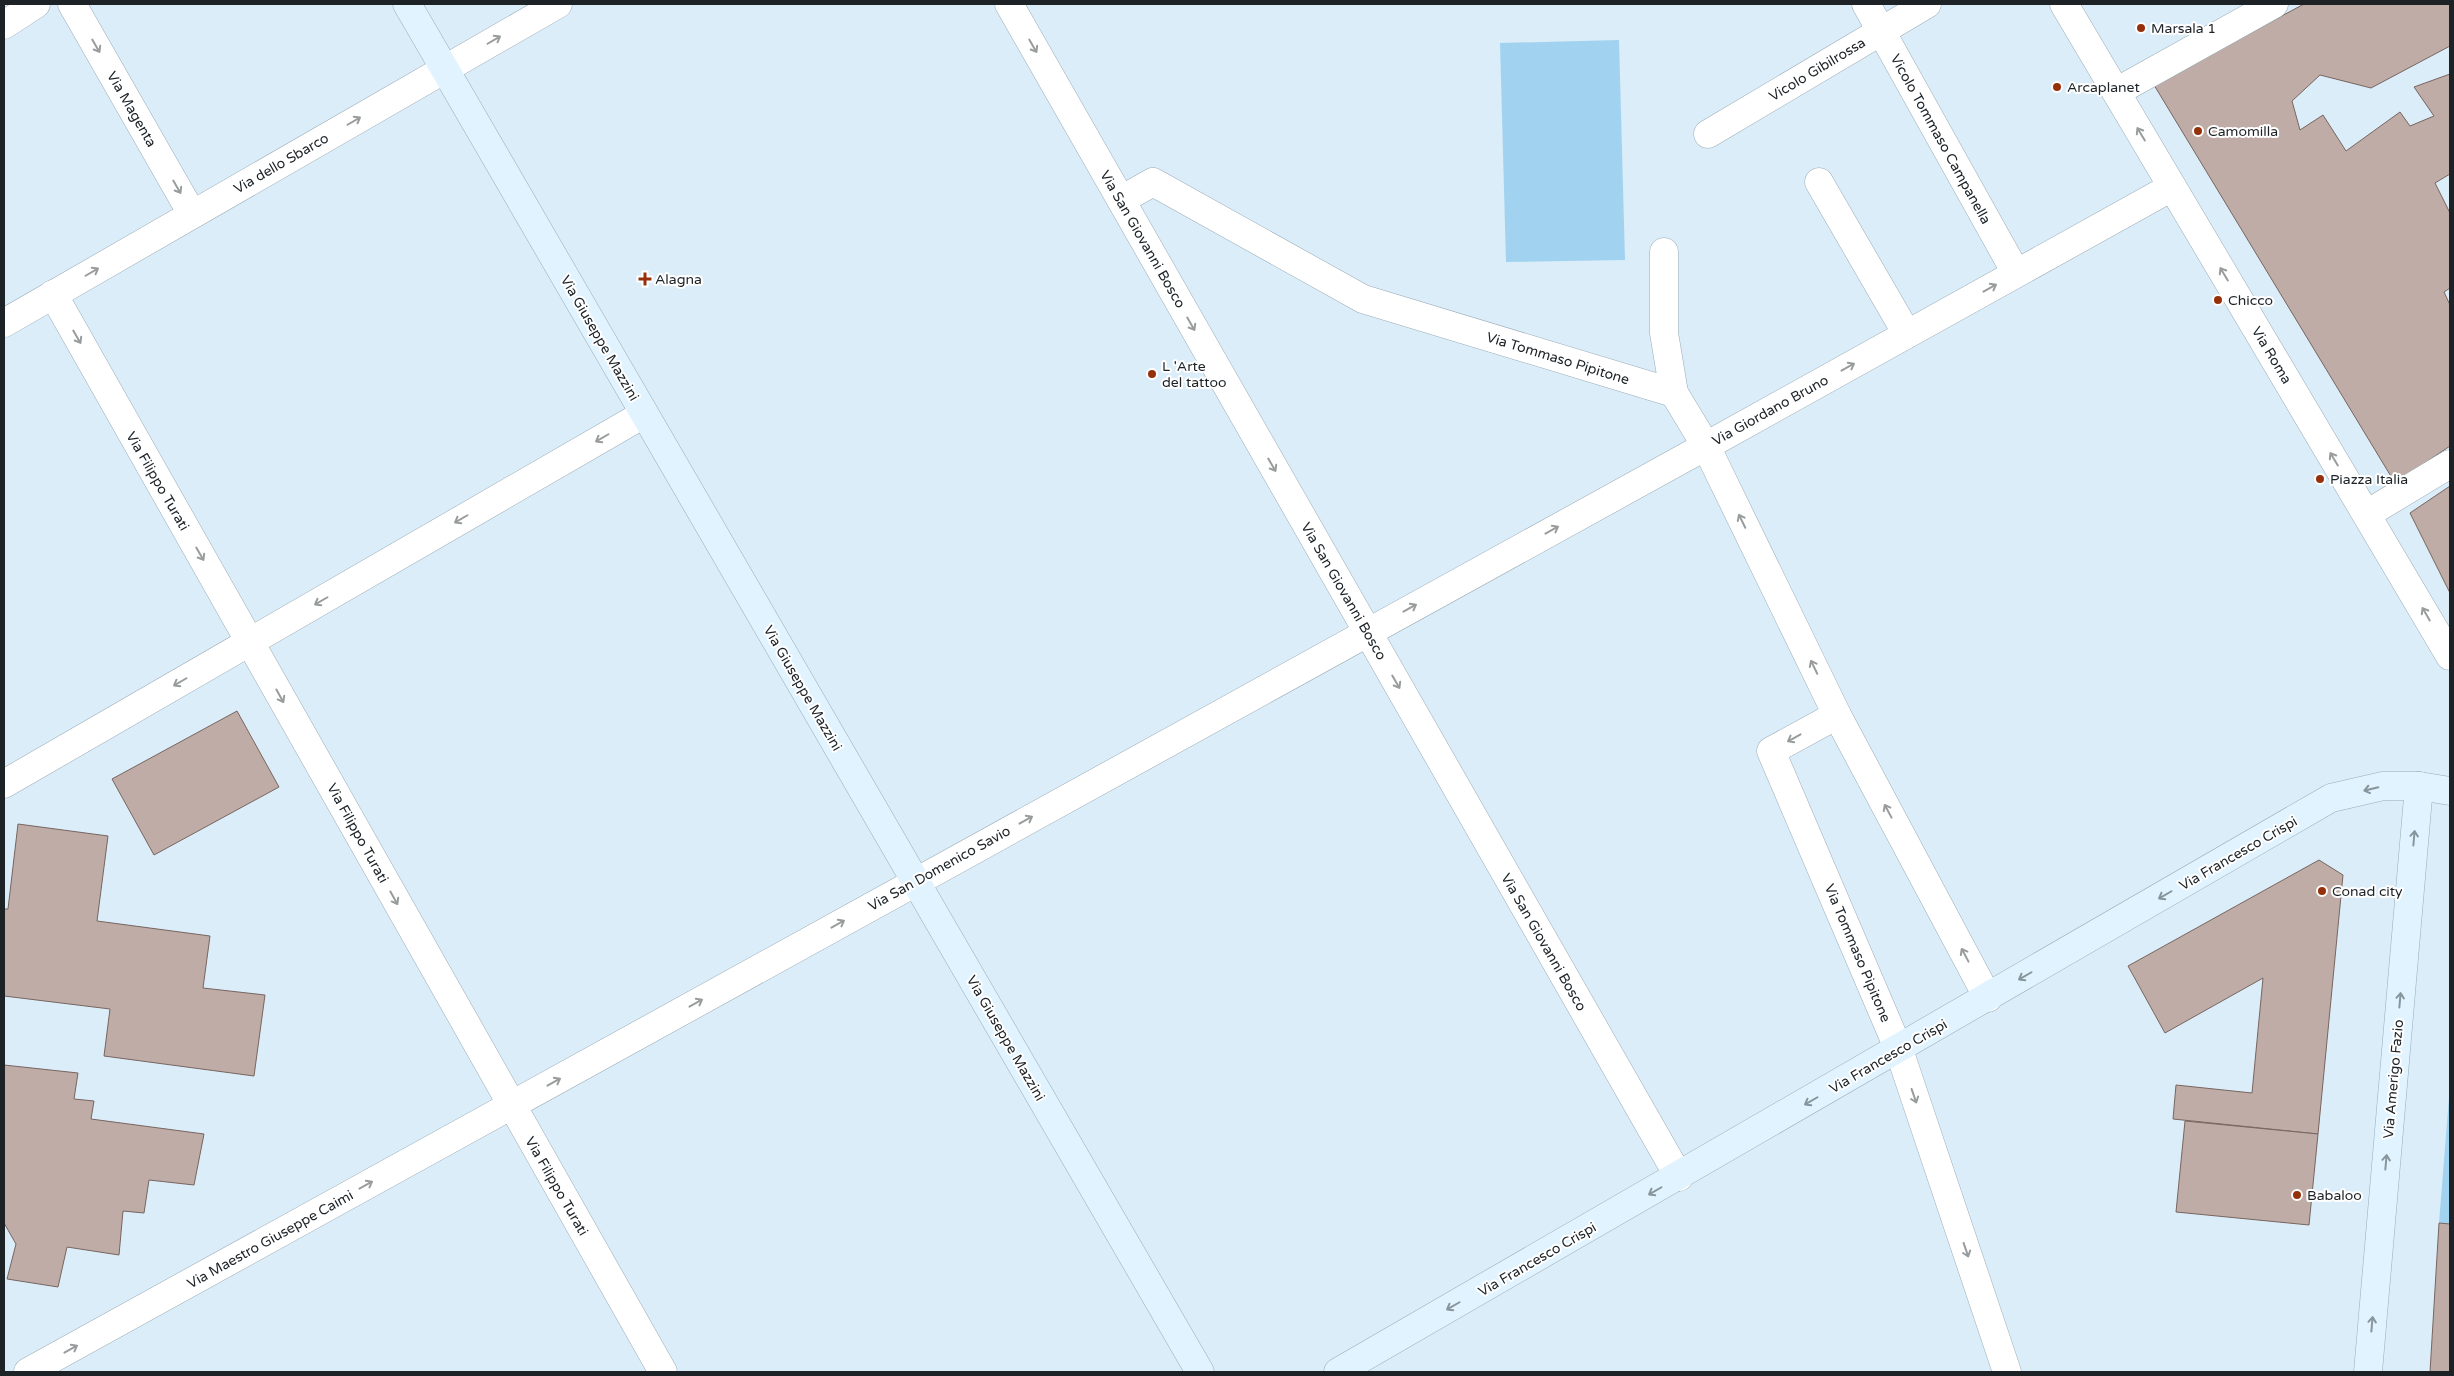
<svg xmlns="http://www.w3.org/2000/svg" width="2454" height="1376" font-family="'Varela Round',sans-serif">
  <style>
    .green { fill: #a1d3f0 }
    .building { fill: #bfaca6; stroke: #776560 }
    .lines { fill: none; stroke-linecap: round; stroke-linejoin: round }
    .minor-casing { stroke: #9bacb6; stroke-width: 29 }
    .tertiary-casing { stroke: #9bacb6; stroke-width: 29 }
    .secondary-casing { stroke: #9bacb6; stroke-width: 29 }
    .minor { stroke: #fff; stroke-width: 28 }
    .tertiary { stroke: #fff; stroke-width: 28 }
    .secondary { stroke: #e0f3fe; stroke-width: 28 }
    .oneway { stroke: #999c9d }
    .oneway2 { stroke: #88959d }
    .poi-dot { fill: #96300a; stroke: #fff; stroke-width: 2 }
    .labels { text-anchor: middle; stroke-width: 4; stroke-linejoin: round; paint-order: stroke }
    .poi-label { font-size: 14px; fill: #1c2226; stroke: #fff; text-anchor: start }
    .street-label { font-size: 14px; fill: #1c2226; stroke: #fff }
  </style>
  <rect width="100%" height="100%" fill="#dbedf9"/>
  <!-- green -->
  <g class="green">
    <path d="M 1619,40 L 1625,260 L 1506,262 L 1500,43 Z"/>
    <path d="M 2450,1085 L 2450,1224 L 2439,1223 Z"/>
  </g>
  <!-- building -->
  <g class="building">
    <path d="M 2304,4 L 2450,4 L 2450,46 L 2371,88 L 2320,75 L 2292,101 L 2300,130 L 2323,115 L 2346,151 L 2400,112 L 2410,126 L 2434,116 L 2414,87 L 2450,74 L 2450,174 L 2435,183 L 2450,213 L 2450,288 L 2444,292 L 2450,305 L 2450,446 L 2395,483 L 2154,85 Z"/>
    <path d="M 2450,486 L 2450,593 L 2410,513 Z"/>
    <path d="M 237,711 L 279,787 L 154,855 L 112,779 Z"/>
    <path d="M 18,824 L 108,836 L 97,921 L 210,936 L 203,988 L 265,995 L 254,1076 L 104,1056 L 110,1009 L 4,996 L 4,909 L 8,909 Z"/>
    <path d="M 2319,860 L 2343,875 L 2318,1134 L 2173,1119 L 2176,1085 L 2252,1093 L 2263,978 L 2165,1033 L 2128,966 Z"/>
    <path d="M 4,1065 L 78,1073 L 74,1099 L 94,1101 L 91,1119 L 204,1134 L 194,1185 L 149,1180 L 144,1213 L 123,1211 L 119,1255 L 67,1247 L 58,1287 L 7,1279 L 16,1244 L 4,1223 Z"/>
    <path d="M 2185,1121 L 2318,1134 L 2309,1225 L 2176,1212 Z"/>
    <path d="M 2439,1223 L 2450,1224 L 2450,1372 L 2430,1372 Z"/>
  </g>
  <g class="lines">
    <!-- minor casing -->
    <g class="minor-casing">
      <g id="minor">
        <path d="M 72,4 L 192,214"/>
        <path d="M 1009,4 L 1679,1177"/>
        <path d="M 1866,4 L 2016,273"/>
        <path d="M 4,25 L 36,4"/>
        <path d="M 2116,92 L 2274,4"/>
        <path d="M 1708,134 L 1927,4"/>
        <path d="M 1819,182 L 1907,334"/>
        <path d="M 1121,200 L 1153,182 L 1363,299 L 1674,393 L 1706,446 L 1837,715 L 1988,998"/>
        <path d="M 1664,252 L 1664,333 L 1674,393"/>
        <path d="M 53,294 L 663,1372"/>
        <path d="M 2367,514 L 2450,464"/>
        <path d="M 1837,715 L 1771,751 L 1899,1050 L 2007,1372"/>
        <path d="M 4,784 L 644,414"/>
        <path d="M 28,1372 L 1706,446 L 2172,187"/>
      </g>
    </g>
    <!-- tertiary casing -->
    <g class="tertiary-casing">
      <g id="tertiary">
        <path d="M 2064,4 L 2450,656"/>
        <path d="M 4,323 L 558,4"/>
      </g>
    </g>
    <!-- secondary casing -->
    <g class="secondary-casing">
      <g id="secondary">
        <path d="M 407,4 L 1200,1372"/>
        <path d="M 1338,1372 L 2331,798 L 2383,786 L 2419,786 L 2450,791"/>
        <path d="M 2368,1372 L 2419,786"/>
      </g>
    </g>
    <!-- minor -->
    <use href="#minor" class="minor"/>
    <!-- tertiary -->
    <use href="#tertiary" class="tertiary"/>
    <!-- secondary -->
    <use href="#secondary" class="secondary"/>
  </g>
  <!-- one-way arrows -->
  <defs><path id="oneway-shaft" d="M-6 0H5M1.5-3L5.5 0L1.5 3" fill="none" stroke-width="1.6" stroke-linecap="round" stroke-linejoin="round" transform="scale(1.25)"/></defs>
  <g class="oneway">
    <use href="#oneway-shaft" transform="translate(494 40) rotate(-30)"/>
    <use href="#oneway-shaft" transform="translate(96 46) rotate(60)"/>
    <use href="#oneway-shaft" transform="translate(1033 46) rotate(60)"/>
    <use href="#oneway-shaft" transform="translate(354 121) rotate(-30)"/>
    <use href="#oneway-shaft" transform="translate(2141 134) rotate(-121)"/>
    <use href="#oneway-shaft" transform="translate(177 187) rotate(60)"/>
    <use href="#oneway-shaft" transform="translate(92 272) rotate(-30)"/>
    <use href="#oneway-shaft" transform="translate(2224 274) rotate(-121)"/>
    <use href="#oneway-shaft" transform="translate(1990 288) rotate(-29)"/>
    <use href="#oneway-shaft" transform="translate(1191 324) rotate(60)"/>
    <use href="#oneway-shaft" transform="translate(77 337) rotate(60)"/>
    <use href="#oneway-shaft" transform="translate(1848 367) rotate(-29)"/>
    <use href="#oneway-shaft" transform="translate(602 438) rotate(150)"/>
    <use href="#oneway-shaft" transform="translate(2334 459) rotate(-121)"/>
    <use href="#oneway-shaft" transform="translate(1272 465) rotate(60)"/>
    <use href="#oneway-shaft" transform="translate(461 519) rotate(150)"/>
    <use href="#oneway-shaft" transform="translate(1742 521) rotate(-116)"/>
    <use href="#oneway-shaft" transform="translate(1552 530) rotate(-29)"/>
    <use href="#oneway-shaft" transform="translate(200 554) rotate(60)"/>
    <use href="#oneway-shaft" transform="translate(321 601) rotate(150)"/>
    <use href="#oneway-shaft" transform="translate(1410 608) rotate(-29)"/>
    <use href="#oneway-shaft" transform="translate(2426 614) rotate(-120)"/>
    <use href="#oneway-shaft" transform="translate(1814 667) rotate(-116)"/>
    <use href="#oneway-shaft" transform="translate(180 682) rotate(150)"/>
    <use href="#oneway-shaft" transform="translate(1396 682) rotate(60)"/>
    <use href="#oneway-shaft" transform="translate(280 696) rotate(61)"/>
    <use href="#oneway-shaft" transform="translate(1794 738) rotate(151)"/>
    <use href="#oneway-shaft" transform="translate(1888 811) rotate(-118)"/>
    <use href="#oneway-shaft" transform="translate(1026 820) rotate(-29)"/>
    <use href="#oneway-shaft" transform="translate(394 898) rotate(61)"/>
    <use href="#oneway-shaft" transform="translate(838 924) rotate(-29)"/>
    <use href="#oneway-shaft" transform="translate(1965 955) rotate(-118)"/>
    <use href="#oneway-shaft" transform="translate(696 1003) rotate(-29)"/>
    <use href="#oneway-shaft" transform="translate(554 1082) rotate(-29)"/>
    <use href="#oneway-shaft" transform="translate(1914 1096) rotate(71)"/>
    <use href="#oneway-shaft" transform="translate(366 1185) rotate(-29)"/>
    <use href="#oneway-shaft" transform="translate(1966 1250) rotate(71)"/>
    <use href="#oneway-shaft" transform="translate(71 1349) rotate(-29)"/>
  </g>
  <g class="oneway2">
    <use href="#oneway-shaft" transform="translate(2371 789) rotate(167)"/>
    <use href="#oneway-shaft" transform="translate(2414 838) rotate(-85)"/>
    <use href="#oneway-shaft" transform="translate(2165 895) rotate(150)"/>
    <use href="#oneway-shaft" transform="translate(2025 976) rotate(150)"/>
    <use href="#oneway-shaft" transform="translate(2400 1000) rotate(-85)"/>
    <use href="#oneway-shaft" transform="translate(1811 1101) rotate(150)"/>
    <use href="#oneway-shaft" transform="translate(2386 1162) rotate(-85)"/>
    <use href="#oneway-shaft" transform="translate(1655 1191) rotate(150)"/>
    <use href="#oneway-shaft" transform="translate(1453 1306) rotate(150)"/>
    <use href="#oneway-shaft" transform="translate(2372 1324) rotate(-85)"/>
  </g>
  <!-- markers -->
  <g class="poi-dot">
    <circle cx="2141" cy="28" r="5"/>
    <circle cx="2057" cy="87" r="5"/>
    <circle cx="2198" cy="131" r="5"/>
    <path d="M642.5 271.5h5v5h5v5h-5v5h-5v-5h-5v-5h5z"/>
    <circle cx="2218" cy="300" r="5"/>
    <circle cx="1152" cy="374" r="5"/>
    <circle cx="2320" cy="479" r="5"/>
    <circle cx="2322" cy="891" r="5"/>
    <circle cx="2297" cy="1195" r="5"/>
  </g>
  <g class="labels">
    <!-- poi labels -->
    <g class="poi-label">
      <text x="2151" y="33">Marsala 1</text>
      <text x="2067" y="92">Arcaplanet</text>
      <text x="2208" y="136">Camomilla</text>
      <text x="655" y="284">Alagna</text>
      <text x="2228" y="305">Chicco</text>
      <text x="1162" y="371">L 'Arte<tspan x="1162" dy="16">del tattoo</tspan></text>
      <text x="2330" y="484">Piazza Italia</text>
      <text x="2332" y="896">Conad city</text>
      <text x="2307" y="1200">Babaloo</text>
    </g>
    <!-- street labels -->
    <g class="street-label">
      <text transform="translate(1817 69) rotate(-31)" y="5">Vicolo Gibilrossa</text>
      <text transform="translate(132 109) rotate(60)" y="5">Via Magenta</text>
      <text transform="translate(1941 139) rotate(61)" y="5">Vicolo Tommaso Campanella</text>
      <text transform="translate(281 163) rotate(-30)" y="5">Via dello Sbarco</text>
      <text transform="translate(1143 239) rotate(60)" y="5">Via San Giovanni Bosco</text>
      <text transform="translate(600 338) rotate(60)" y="5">Via Giuseppe Mazzini</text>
      <text transform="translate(2272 355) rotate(59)" y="5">Via Roma</text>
      <text transform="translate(1558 358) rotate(17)" y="5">Via Tommaso Pipitone</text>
      <text transform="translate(1770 410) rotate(-29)" y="5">Via Giordano Bruno</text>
      <text transform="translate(158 481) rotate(60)" y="5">Via Filippo Turati</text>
      <text transform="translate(1344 591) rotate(60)" y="5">Via San Giovanni Bosco</text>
      <text transform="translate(803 688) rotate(60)" y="5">Via Giuseppe Mazzini</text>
      <text transform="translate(358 833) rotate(61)" y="5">Via Filippo Turati</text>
      <text transform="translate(2238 853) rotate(-30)" y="5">Via Francesco Crispi</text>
      <text transform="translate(939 868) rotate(-29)" y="5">Via San Domenico Savio</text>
      <text transform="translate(1544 942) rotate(60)" y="5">Via San Giovanni Bosco</text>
      <text transform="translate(1858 953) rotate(67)" y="5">Via Tommaso Pipitone</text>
      <text transform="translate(1006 1038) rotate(60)" y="5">Via Giuseppe Mazzini</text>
      <text transform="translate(1888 1056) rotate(-30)" y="5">Via Francesco Crispi</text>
      <text transform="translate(2393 1079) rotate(-85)" y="5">Via Amerigo Fazio</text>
      <text transform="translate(557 1186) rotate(60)" y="5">Via Filippo Turati</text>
      <text transform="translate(270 1239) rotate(-29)" y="5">Via Maestro Giuseppe Caimi</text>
      <text transform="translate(1537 1259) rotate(-30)" y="5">Via Francesco Crispi</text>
    </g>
  </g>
  <!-- border -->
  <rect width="2454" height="1376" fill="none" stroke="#1c2226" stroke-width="10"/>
</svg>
